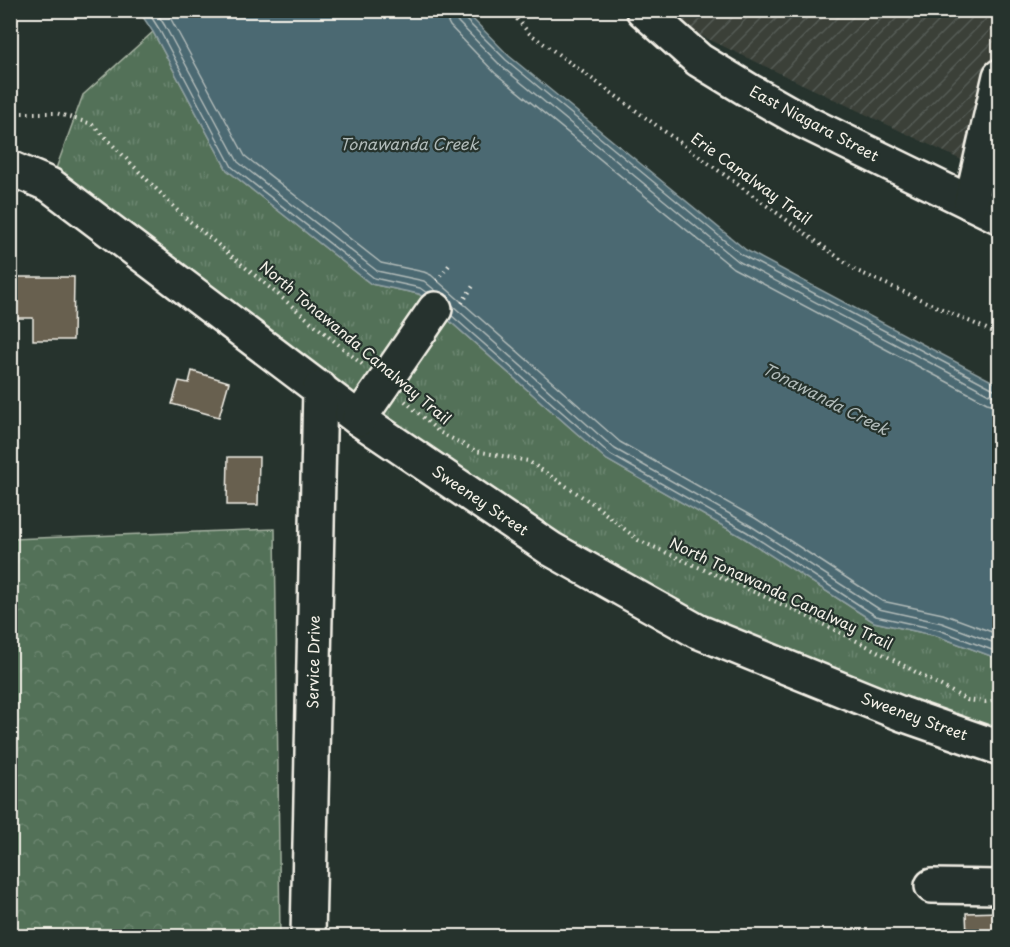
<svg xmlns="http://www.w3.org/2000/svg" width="1010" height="947" font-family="'Playpen Sans',sans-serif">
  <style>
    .industrial { fill: url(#industrial-furrows) }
    .forest { fill: url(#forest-crowns); stroke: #a4b1a0; stroke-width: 1.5 }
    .park { fill: url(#park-tufts); stroke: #a4b1a0; stroke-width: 1.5 }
    .water { fill: #4c6972; stroke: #8f9fa1; stroke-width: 1.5 }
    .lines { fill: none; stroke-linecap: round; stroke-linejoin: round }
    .shore { stroke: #b1bbb9; stroke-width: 1.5 }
    .building { fill: #676050; stroke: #f4f1e8; stroke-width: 1.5 }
    .minor-casing { stroke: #f4f1e8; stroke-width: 38 }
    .path { stroke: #f4f1e8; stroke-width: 4; stroke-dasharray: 1.5 4.5; stroke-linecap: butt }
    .minor { stroke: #26332d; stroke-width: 33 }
    .labels { text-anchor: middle; stroke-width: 4.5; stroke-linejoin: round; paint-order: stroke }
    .street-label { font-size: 15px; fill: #f4f1e8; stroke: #26332d }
    .water-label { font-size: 16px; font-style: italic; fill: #b1bbb9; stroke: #26332d }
  </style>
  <defs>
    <pattern id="industrial-furrows" width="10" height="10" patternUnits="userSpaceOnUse" patternTransform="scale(1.5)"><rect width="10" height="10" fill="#3a4038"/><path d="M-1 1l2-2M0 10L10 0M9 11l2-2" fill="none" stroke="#575c55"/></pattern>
    <pattern id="forest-crowns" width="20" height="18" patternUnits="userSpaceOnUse" patternTransform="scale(1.5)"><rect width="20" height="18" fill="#537158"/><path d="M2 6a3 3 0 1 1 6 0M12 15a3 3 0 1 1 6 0" fill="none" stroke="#6c8670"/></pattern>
    <pattern id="park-tufts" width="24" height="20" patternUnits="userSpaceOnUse" patternTransform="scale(1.5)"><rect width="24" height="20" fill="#537158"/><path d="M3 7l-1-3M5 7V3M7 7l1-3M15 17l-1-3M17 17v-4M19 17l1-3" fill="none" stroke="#6c8670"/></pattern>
  </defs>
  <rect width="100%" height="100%" fill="#26332d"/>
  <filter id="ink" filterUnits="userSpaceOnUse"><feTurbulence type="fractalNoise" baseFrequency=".0167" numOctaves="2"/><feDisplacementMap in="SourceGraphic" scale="12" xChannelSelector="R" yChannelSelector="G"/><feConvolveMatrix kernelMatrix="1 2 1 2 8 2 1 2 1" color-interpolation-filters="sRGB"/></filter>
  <g filter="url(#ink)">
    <!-- industrial -->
    <path class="industrial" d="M 673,11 L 999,11 L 999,178 L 685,28 Z"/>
    <!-- forest -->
    <path class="forest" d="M 275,529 L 280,936 L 11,936 L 11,539 Z"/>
    <!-- park -->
    <path class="park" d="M 153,32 L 227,170 L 371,284 L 419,294 L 607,460 L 744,538 L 874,622 L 937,636 L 999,659 L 999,748 L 697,631 L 359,419 L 50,185 L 83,95 Z"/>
    <!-- water -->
    <path class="water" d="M 139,11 L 465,11 L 509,56 L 746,250 L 999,385 L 999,659 L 937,636 L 874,622 L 744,538 L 607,460 L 419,294 L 371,284 L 227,170 L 153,32 Z"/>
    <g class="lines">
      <!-- shore -->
      <g class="shore">
        <path d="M 147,10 L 159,29 L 232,167 L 374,278 L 420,288 L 427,293"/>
        <path d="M 155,10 L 165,26 L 238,162 L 377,271 L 424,281 L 436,291"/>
        <path d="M 166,10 L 245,156 L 381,263 L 424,272 L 431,275 L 620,442 L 755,518 L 882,601 L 943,614 L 1000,635"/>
        <path d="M 445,10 L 446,18 L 450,26 L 495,73 L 733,268 L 987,403 L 1000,406"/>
        <path d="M 454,10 L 455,17 L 458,22 L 501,66 L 738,261 L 991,395 L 1000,397"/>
        <path d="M 462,10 L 463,17 L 506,60 L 742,255 L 994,389 L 1000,389"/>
        <path d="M 452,305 L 615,449 L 751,526 L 879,609 L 942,623 L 1000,645"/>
        <path d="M 451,315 L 611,455 L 747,532 L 876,616 L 939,630 L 1000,653"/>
      </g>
    </g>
    <!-- building -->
    <g class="building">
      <path d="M 10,277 L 74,277 L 73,340 L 33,340 L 33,318 L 16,318 L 16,308 L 10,308 Z"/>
      <path d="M 192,371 L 229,382 L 219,417 L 172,404 L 179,381 L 189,383 Z"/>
      <path d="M 228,457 L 259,457 L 258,505 L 227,505 Z"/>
      <path d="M 999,912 L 999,936 L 967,936 L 966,913 Z"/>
    </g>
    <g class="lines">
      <!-- minor casing -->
      <g class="minor-casing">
        <g id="minor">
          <path d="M 643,10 L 699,60 L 750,91 L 803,121 L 1000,217"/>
          <path d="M 10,168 L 50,185 L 359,419 L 551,549 L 697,631 L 902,714 L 1000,748"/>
          <path d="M 971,203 L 1000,76"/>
          <path d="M 359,419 L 435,309"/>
          <path d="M 932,886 L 1000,887"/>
          <path d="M 308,936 L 320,388"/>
        </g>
      </g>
      <!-- path -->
      <g class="path">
        <path d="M 509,10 L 529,33 L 857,271 L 1000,335"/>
        <path d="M 10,113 L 56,113 L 92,124 L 181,214 L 363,365"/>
        <path d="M 437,281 L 450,264"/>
        <path d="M 462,303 L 473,286"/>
        <path d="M 405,401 L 439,432 L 476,451 L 528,461 L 595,505 L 638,540 L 792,609 L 879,652 L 967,700 L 985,702 L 1000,700"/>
      </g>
      <!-- minor -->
      <use href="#minor" class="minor"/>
    </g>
  </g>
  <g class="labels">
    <!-- street labels -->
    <g class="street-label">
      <text transform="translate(814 124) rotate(28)" y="5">East Niagara Street</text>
      <text transform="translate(751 179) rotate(36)" y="5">Erie Canalway Trail</text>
      <text transform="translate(355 343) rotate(40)" y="5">North Tonawanda Canalway Trail</text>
      <text transform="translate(480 501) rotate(34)" y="5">Sweeney Street</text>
      <text transform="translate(781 594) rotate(25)" y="5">North Tonawanda Canalway Trail</text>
      <text transform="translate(314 662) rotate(-89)" y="5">Service Drive</text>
      <text transform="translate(914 717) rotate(20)" y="5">Sweeney Street</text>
    </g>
    <!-- water labels -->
    <g class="water-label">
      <text x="409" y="150">Tonawanda Creek</text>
      <text transform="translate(826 399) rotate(27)" y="6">Tonawanda Creek</text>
    </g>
  </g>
  <!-- margin -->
  <rect width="1010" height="947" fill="none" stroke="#26332d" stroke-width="36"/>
  <rect x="18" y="18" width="974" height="911" fill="none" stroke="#f4f1e8" stroke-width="2" filter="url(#ink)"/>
</svg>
